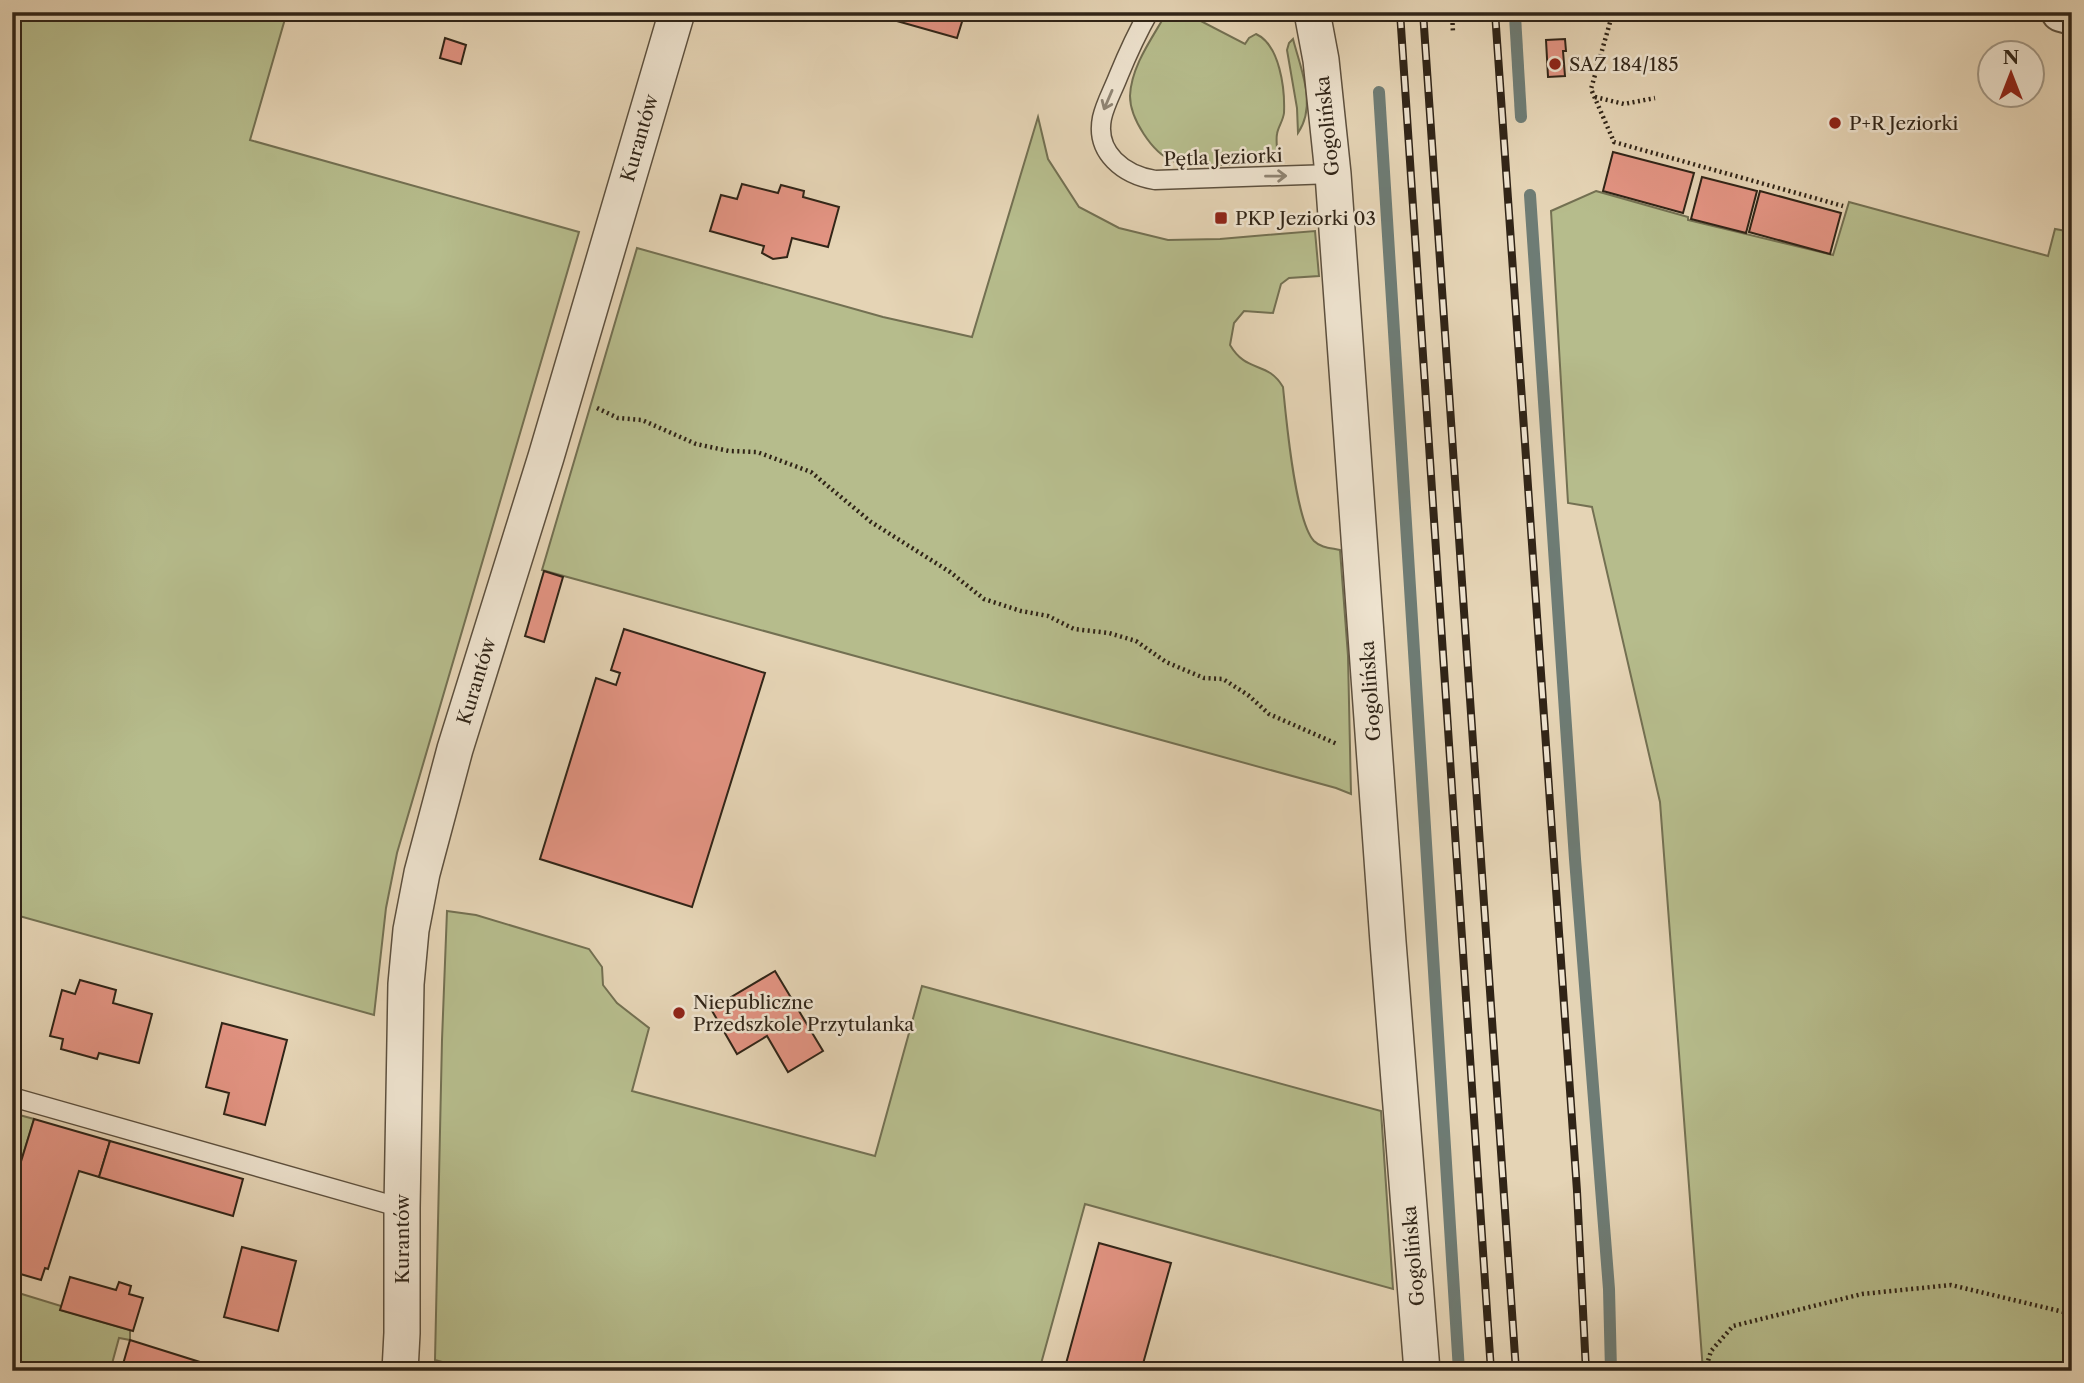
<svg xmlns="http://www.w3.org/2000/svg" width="2084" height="1383" font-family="'Libre Caslon Text',serif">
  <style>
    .green { fill: #b6bc8c; stroke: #737052; stroke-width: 2 }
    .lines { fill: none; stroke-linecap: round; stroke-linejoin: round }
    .stream { stroke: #6e7c75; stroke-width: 12 }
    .building { fill: #e39483; stroke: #302417; stroke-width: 2 }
    .service-casing { stroke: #5d503e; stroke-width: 21 }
    .minor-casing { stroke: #5d503e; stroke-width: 38 }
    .tertiary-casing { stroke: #5d503e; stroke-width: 42 }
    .path { stroke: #302417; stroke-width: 4.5; stroke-dasharray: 2 3.5; stroke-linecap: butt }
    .service { stroke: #eee3cf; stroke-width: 18 }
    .minor { stroke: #eee3cf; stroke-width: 35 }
    .tertiary { stroke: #eee3cf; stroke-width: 38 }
    .rail-casing { stroke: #302417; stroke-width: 8 }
    .rail { stroke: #eee3cf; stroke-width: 5; stroke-dasharray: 16; stroke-linecap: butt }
    .oneway { stroke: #8f8473 }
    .poi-dot { fill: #8f2418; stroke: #eee3cf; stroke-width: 2.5 }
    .labels { text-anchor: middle; stroke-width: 5; stroke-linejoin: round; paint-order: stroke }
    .poi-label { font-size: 19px; fill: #302417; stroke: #eee3cf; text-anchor: start }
    .street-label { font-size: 19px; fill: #302417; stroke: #eee3cf }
  </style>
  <rect width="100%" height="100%" fill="#e5d4b5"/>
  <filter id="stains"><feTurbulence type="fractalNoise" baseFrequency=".00286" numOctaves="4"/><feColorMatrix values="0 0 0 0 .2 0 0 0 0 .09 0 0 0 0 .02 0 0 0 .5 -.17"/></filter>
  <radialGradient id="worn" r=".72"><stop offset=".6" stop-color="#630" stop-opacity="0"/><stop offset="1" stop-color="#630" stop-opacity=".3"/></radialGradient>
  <!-- green -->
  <g class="green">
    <path d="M 12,12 L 287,12 L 250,140 L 579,232 L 397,853 L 386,908 L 374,1015 L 12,914 Z"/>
    <path d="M 1167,12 L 1192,12 L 1191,16 L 1245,44 L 1249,38 L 1256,34 C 1280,45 1285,89 1284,113 C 1283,121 1278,127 1277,134 C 1276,139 1277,146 1277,151 C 1274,154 1269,159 1264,161 C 1250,166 1188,167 1173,161 C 1152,153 1130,118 1130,96 C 1131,66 1153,37 1167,12 Z"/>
    <path d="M 1293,39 C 1301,70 1317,105 1298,133 L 1297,108 L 1287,50 L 1289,43 Z"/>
    <path d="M 1038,117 L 1048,159 L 1079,207 L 1119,228 L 1168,240 L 1220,239 L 1315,231 L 1319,276 L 1289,278 L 1281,284 L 1273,313 L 1244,311 L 1234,323 L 1230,345 C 1247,374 1267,360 1283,387 C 1286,417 1295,521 1314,541 C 1321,548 1331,548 1340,550 L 1348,656 L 1351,794 L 1336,788 L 542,570 L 637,248 L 883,317 L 972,337 Z"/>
    <path d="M 1596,191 L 1688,217 L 1688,220 L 1833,255 L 1849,202 L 2048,256 L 2055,229 L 2072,232 L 2072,1371 L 1703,1371 L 1660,802 L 1592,507 L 1568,503 L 1551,211 Z"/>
    <path d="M 447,911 L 476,915 L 589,949 L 602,967 L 603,985 L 617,1003 L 649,1028 L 632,1091 L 875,1156 L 922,986 L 1381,1111 L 1393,1289 L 1085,1204 L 1039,1371 L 475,1371 L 435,1360 L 442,1040 Z"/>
    <path d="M 12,1113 L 34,1119 L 12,1191 Z"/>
    <path d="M 12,1291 L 61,1306 L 61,1310 L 130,1330 L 130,1340 L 119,1338 L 110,1371 L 12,1371 Z"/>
  </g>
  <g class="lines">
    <!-- stream -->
    <g class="stream">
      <path d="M 1515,16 L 1521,117"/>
      <path d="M 1379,92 L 1459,1371"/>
      <path d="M 1530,195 L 1575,859 L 1609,1289 L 1611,1371"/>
    </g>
  </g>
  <!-- building -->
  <g class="building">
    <path d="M 865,12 L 965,12 L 957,38 Z"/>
    <path d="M 445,38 L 466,45 L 461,64 L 440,58 Z"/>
    <path d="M 1565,39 L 1566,51 L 1563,51 L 1565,76 L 1548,77 L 1546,40 Z"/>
    <path d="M 1613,152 L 1694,173 L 1683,213 L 1603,191 Z"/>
    <path d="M 1702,177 L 1757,191 L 1746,233 L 1691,219 Z"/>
    <path d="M 742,184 L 778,193 L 781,185 L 804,191 L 803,197 L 839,207 L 828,247 L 792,238 L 787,257 L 773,259 L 762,253 L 764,246 L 710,231 L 721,195 L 737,199 Z"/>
    <path d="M 1760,191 L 1841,213 L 1830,254 L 1749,232 Z"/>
    <path d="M 544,571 L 563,577 L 544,642 L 525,636 Z"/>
    <path d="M 624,629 L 765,673 L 692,907 L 540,859 L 596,678 L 616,685 L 620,673 L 611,670 Z"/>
    <path d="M 775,971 L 823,1051 L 788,1072 L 767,1036 L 737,1054 L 711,1009 Z"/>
    <path d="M 80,980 L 116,990 L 113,1003 L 152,1014 L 139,1063 L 99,1053 L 97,1059 L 61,1049 L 63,1039 L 50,1036 L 62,990 L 75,994 Z"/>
    <path d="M 222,1023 L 287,1040 L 265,1125 L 224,1114 L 229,1093 L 206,1087 Z"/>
    <path d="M 34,1119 L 110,1141 L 99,1177 L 79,1171 L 48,1269 L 45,1268 L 41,1280 L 17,1273 L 20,1262 L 12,1259 L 12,1191 Z"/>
    <path d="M 110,1141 L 243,1179 L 233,1216 L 99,1177 Z"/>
    <path d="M 1099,1243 L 1171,1263 L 1141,1371 L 1064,1371 Z"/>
    <path d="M 242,1247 L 296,1261 L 278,1331 L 224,1317 Z"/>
    <path d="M 70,1277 L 116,1290 L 119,1282 L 131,1286 L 129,1294 L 143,1298 L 133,1331 L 60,1310 Z"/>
    <path d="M 130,1340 L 203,1363 L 200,1371 L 121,1371 Z"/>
  </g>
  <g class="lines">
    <!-- service casing -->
    <g class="service-casing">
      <g id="service">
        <path d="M 1149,12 C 1137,33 1127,55 1118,77 C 1113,90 1105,104 1102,118 C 1095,153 1124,175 1155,180 L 1333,174"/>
        <path d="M 12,1097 L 402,1208"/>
      </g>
    </g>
    <!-- minor casing -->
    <g class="minor-casing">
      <g id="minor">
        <path d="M 1312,12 L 1321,60 L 1333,174 L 1388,942 L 1422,1371"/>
        <path d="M 400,1371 L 402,1333 L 402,1208 L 406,984 L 411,930 L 422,873 L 455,749 L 546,457 L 677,12"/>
      </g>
    </g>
    <!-- tertiary casing -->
    <g class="tertiary-casing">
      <path id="tertiary" d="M 2061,12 L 2072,15"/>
    </g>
    <!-- path -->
    <g class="path">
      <path d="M 1452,12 L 1453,33"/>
      <path d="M 1613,12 L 1591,89 L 1614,142 L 1843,206"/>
      <path d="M 1595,97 L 1624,104 L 1655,98"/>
      <path d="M 597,408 L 618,418 L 642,420 L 696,444 L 729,451 L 757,452 L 811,472 L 871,522 L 950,572 L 984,599 L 1021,611 L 1048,616 L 1074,629 L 1109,633 L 1136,641 L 1166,662 L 1204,678 L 1223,679 L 1248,695 L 1269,714 L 1337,744"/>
      <path d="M 1705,1371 L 1711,1351 L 1733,1326 L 1862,1294 L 1951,1285 L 2072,1314"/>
    </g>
    <!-- service -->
    <use href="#service" class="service"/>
    <!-- minor -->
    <use href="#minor" class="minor"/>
    <!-- tertiary -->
    <use href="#tertiary" class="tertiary"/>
    <!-- rail casing -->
    <g class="rail-casing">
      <g id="rail">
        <path d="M 1400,12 L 1491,1371"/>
        <path d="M 1423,12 L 1516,1371"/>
        <path d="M 1495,12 L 1577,1191 L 1586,1371"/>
      </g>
    </g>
    <!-- rail -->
    <use href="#rail" class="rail"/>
  </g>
  <!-- one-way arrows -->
  <defs><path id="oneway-shaft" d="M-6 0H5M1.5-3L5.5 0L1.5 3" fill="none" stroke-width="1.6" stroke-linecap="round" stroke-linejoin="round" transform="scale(1.75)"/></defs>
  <g class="oneway">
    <use href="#oneway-shaft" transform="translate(1108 100) rotate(113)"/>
    <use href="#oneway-shaft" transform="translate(1276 176) rotate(-1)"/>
  </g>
  <!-- markers -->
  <g class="poi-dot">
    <circle cx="1555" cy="64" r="7"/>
    <circle cx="1835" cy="123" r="7"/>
    <rect x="1214" y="211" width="14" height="14" rx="3.5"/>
    <circle cx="679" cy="1013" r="7"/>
  </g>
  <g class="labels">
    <!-- poi labels -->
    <g class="poi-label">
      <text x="1569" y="71">SAZ 184/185</text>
      <text x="1849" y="130">P+R Jeziorki</text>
      <text x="1235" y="225">PKP Jeziorki 03</text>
      <text x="693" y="1009">Niepubliczne<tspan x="693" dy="22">Przedszkole Przytulanka</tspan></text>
    </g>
    <!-- street labels -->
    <g class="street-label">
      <text transform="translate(1327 126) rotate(-96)" y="7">Gogolińska</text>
      <text transform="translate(639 138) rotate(-74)" y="7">Kurantów</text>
      <text transform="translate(1223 157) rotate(-2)" y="7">Pętla Jeziorki</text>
      <text transform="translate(476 681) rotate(-73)" y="7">Kurantów</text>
      <text transform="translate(1370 691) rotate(-94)" y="7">Gogolińska</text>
      <text transform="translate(402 1239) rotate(-90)" y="7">Kurantów</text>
      <text transform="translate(1413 1256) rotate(-95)" y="7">Gogolińska</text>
    </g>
  </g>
  <!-- margin -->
  <rect width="2084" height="1383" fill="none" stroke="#e5d4b5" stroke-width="42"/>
  <rect x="14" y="14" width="2056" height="1355" fill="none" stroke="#302417" stroke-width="3.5"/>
  <rect x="21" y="21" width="2042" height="1341" fill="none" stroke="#302417" stroke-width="2"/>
  <!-- north arrow -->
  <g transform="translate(2011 74)"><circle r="33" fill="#eee3cf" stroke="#a29785" stroke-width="2"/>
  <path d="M0-5L12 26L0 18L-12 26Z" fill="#8f2418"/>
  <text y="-10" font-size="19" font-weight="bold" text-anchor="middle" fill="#302417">N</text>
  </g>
  <rect width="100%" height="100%" filter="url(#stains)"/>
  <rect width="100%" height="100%" fill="url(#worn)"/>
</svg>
